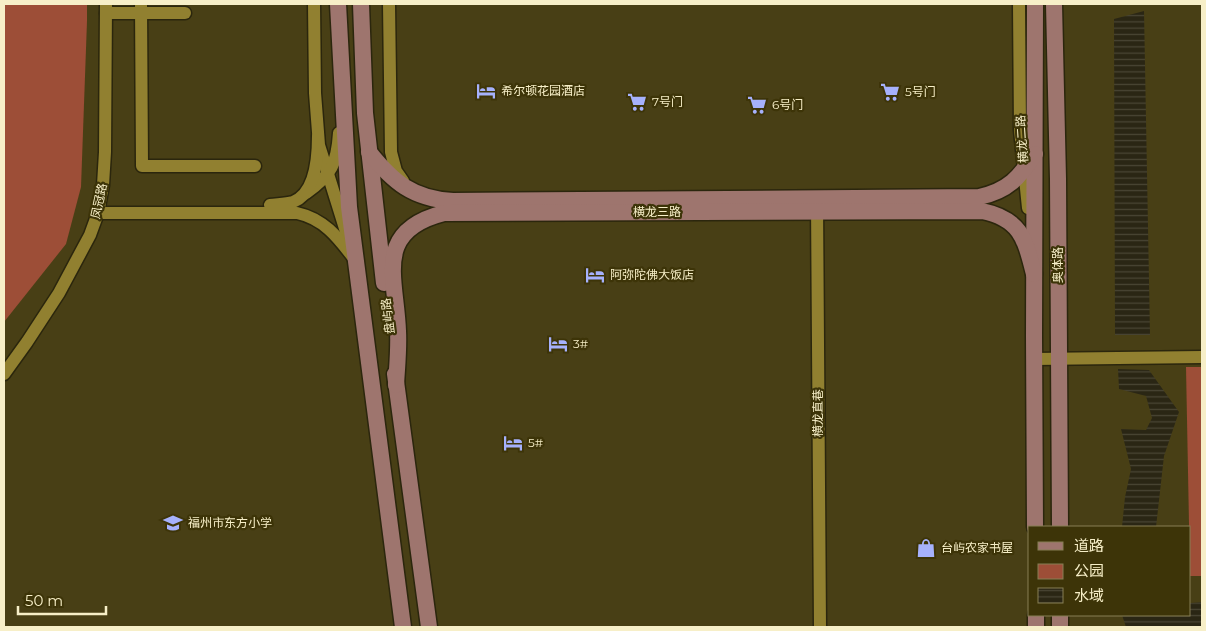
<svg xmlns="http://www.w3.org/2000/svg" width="1206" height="631" font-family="Montserrat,'Noto Sans SC',sans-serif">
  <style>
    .green { fill: #9d4e37 }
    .water { fill: url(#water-rules) }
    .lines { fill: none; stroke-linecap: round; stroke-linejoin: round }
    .minor-casing { stroke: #2b260d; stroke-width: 15 }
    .major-casing { stroke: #2b260d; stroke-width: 19 }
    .minor { stroke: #918030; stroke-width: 12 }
    .major { stroke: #9e756e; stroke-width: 16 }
    .labels { text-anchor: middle; stroke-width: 4.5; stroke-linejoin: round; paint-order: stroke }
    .poi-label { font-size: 12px; fill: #f7efc8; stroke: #3d3408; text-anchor: start }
    .street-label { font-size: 12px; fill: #f7efc8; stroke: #3d3408 }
  </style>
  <defs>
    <pattern id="water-rules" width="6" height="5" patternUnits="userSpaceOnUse" patternTransform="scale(1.25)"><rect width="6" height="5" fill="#2a2614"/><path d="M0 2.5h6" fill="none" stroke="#4a4635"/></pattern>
  </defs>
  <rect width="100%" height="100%" fill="#483f15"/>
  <!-- green -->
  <g class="green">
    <path d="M 4,4 L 87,4 L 87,21 L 81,187 L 66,244 L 4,322 Z"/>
    <path d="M 1186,367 L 1202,367 L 1202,576 L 1190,576 Z"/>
  </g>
  <!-- water -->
  <g class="water">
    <path d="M 1144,11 L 1150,335 L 1115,335 L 1114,19 Z"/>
    <path d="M 1118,369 L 1149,370 L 1179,412 L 1164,456 L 1156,527 L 1122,527 L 1125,497 L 1131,469 L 1121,429 L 1146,430 L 1152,418 L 1146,396 L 1119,389 Z"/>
    <path d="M 1202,602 L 1202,627 L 1126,627 L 1122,615 L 1190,615 L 1190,603 Z"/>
  </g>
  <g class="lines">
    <!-- minor casing -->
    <g class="minor-casing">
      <g id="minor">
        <path d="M 141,4 L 142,166 L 255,166"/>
        <path d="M 314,4 L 315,93 L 319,145 L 347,235"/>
        <path d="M 389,4 L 391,152 L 396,171 L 403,181"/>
        <path d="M 1019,4 L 1020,130 L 1028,208"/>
        <path d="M 106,13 L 185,13"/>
        <path d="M 306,193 C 332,175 337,163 339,133"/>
        <path d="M 817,202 L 820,627"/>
        <path d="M 270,205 C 277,204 286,204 293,202 C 316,193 318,157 318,136"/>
        <path d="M 98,213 L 297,213 C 325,219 339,239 356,261"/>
        <path d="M 1034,359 L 1202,357"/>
        <path d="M 4,374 L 27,342 L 59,293 L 90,235 L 98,213 L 103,185 L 105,152 L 106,4"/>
      </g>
    </g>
    <!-- major casing -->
    <g class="major-casing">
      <g id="major">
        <path d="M 338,4 L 349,207 L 403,627"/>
        <path d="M 361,4 L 365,113 L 384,283"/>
        <path d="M 1035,4 L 1034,336 L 1035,527"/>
        <path d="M 1054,4 L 1058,179 L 1060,527"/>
        <path d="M 369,152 C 393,182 413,199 453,201 L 979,197 C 1008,191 1020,177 1035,154"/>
        <path d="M 395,374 L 429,627"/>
        <path d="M 396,385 C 397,367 399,349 398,331 C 396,277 373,231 444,213 L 982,211 C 1021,219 1025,239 1034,274"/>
        <path d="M 1036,615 L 1036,627"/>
        <path d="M 1060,627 L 1060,615"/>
      </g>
    </g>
    <!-- minor -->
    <use href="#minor" class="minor"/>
    <!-- major -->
    <use href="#major" class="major"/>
  </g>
  <!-- icons -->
  <defs>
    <g id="hotel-bare" transform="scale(1.5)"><path d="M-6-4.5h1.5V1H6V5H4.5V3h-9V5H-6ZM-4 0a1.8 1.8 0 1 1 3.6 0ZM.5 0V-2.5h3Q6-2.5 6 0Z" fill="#a6b1fc" stroke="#3d3408" stroke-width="2.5" paint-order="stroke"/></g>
    <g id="supermarket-bare" transform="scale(1.5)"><path d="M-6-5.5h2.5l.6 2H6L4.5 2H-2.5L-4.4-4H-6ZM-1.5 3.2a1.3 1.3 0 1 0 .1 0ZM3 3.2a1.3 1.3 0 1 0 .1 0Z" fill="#a6b1fc" stroke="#3d3408" stroke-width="2.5" paint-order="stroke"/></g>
    <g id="school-bare" transform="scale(1.5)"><path d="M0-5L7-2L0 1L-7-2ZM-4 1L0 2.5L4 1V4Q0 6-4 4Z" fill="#a6b1fc" stroke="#3d3408" stroke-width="2.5" paint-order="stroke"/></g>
    <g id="shop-bare" transform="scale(1.5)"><path d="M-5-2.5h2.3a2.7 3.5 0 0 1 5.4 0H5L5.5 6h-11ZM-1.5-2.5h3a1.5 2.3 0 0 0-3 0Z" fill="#a6b1fc" stroke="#3d3408" stroke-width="2.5" paint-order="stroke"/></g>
  </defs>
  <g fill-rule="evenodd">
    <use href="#hotel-bare" x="486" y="91"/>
    <use href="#supermarket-bare" x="890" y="92"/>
    <use href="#supermarket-bare" x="637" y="102"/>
    <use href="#supermarket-bare" x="757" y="105"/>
    <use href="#hotel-bare" x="595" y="275"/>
    <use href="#hotel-bare" x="558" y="344"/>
    <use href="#hotel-bare" x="513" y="443"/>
    <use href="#school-bare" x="173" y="523"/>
    <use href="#shop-bare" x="926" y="548"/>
  </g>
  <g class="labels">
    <!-- poi labels -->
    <g class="poi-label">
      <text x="501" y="95">希尔顿花园酒店</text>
      <text x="905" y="96">5号门</text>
      <text x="652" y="106">7号门</text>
      <text x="772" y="109">6号门</text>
      <text x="610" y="279">阿弥陀佛大饭店</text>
      <text x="573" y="348">3#</text>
      <text x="528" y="447">5#</text>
      <text x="188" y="527">福州市东方小学</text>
      <text x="941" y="552">台屿农家书屋</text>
    </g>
    <!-- street labels -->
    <g class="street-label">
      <text transform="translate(1022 139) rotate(-94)" y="4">横龙二路</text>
      <text transform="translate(99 201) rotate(-78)" y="4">凤冠路</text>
      <text x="657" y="216">横龙三路</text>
      <text transform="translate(1058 265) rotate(-90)" y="4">奥体路</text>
      <text transform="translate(388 316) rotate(-97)" y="4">盘屿路</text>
      <text transform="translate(818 413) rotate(-90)" y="4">横龙直巷</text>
    </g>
  </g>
  <!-- border -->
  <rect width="1206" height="631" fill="none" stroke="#f7efc8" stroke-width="10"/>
  <!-- legend -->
  <rect x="1028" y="526" width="162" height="90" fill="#3d3408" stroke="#877f55"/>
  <rect x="1038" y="542" width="25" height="8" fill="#9e756e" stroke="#877f55"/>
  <text x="1074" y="551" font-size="15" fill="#f7efc8">道路</text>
  <rect x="1038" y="564" width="25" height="15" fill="#9d4e37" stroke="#877f55"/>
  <text x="1074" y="576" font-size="15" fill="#f7efc8">公园</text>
  <rect x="1038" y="588" width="25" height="15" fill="url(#water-rules)" stroke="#877f55"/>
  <text x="1074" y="601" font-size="15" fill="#f7efc8">水域</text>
  <!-- scale -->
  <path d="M18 606v8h88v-8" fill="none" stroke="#f7efc8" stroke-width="2.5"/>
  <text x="25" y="606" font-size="15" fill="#f7efc8" stroke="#3d3408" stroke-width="4" paint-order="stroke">50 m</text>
</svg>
